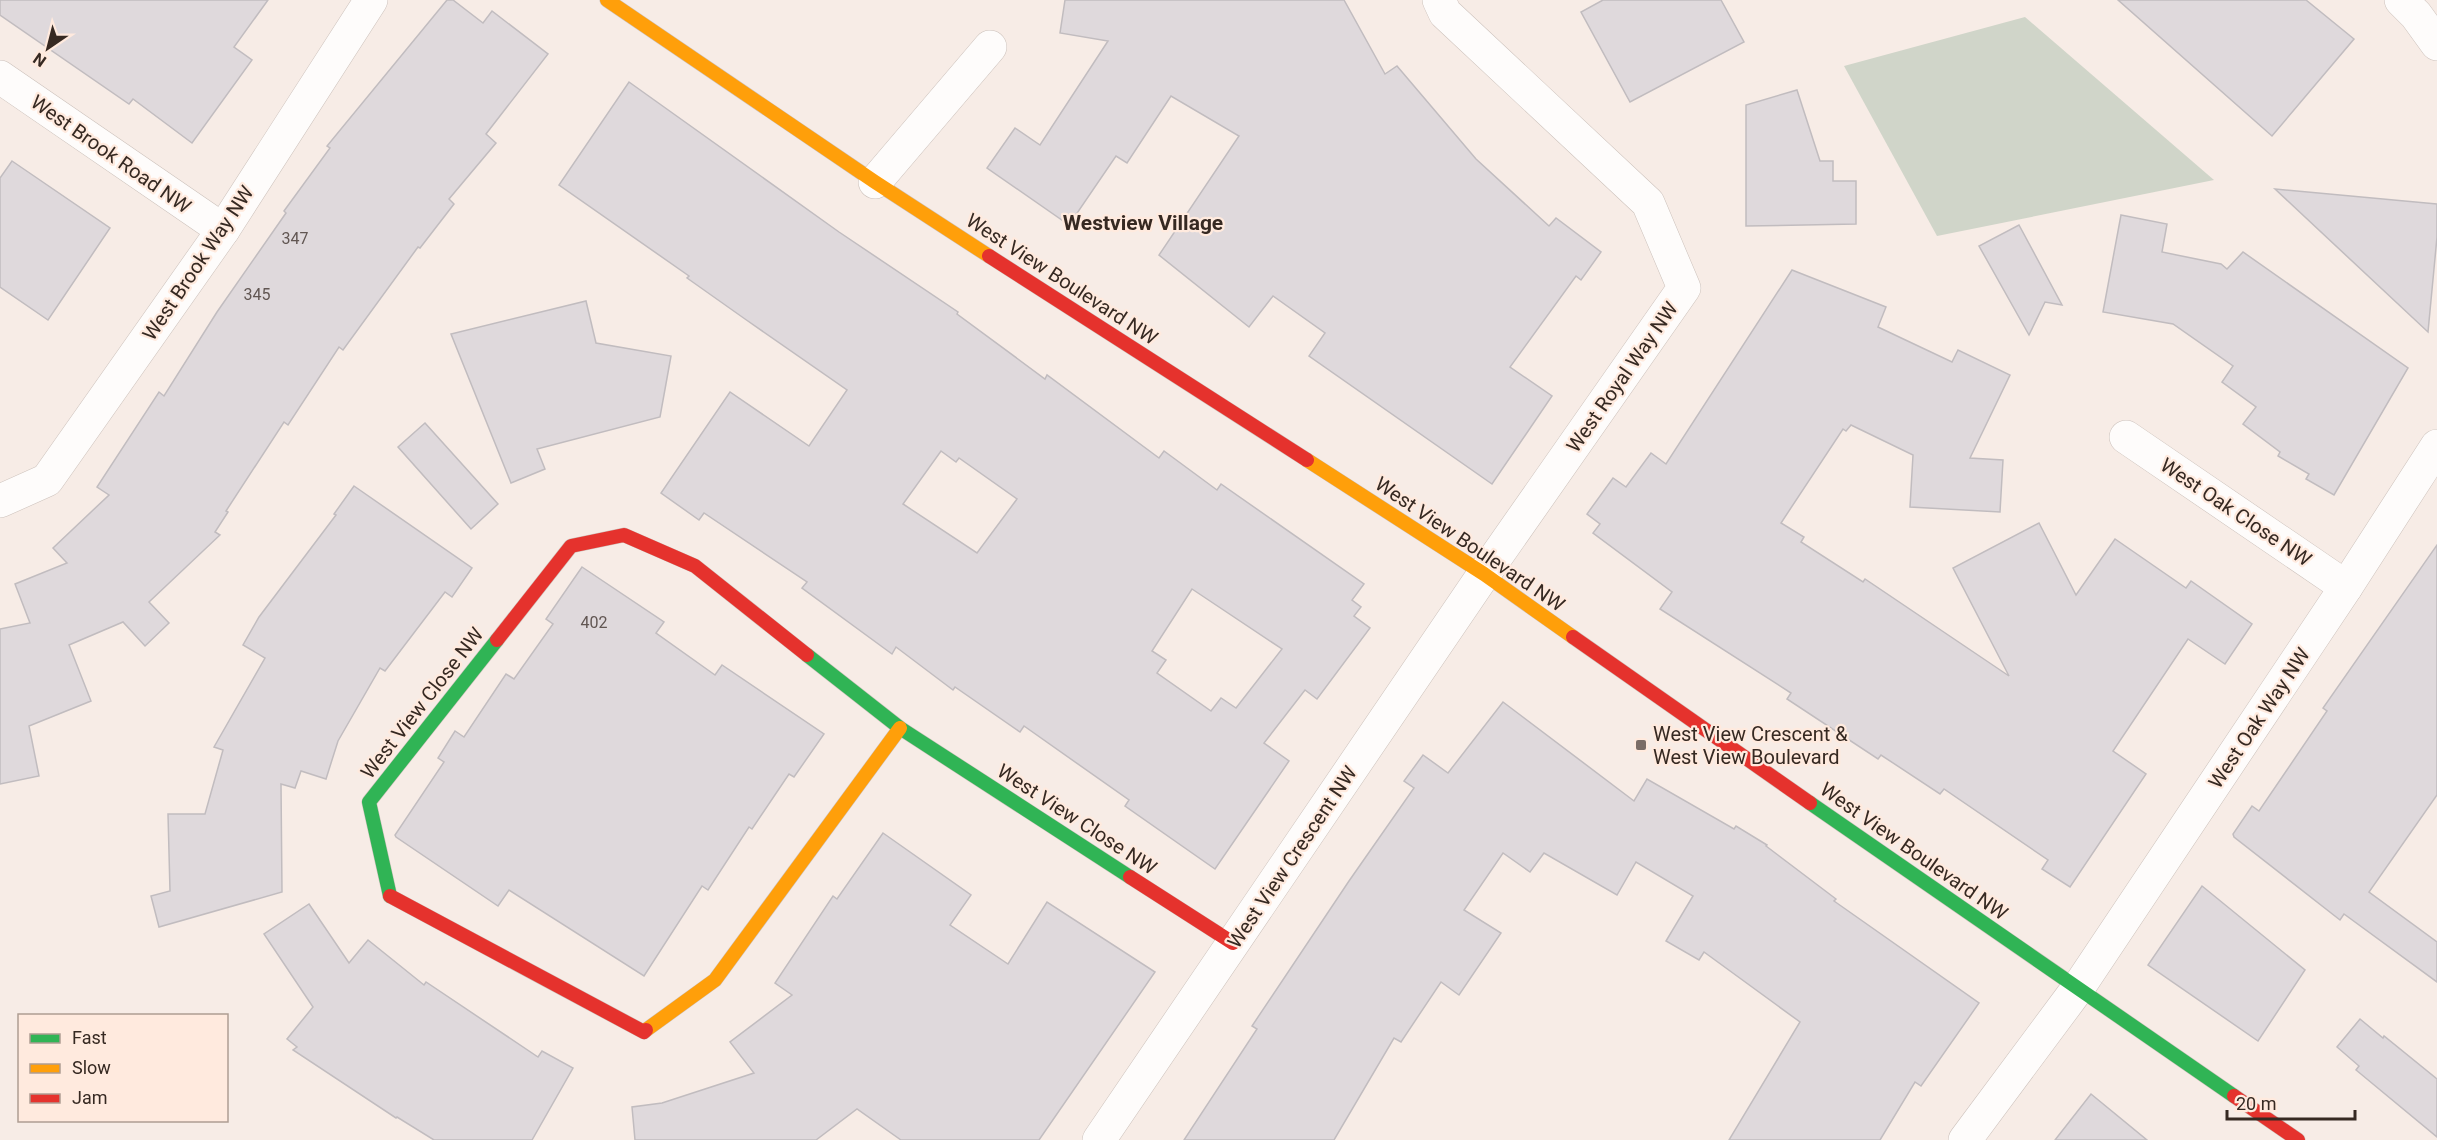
<svg xmlns="http://www.w3.org/2000/svg" width="2437" height="1140" font-family="Roboto,sans-serif">
  <style>
    .green { fill: #d0d5c9 }
    .building { fill: #dfd9dc; stroke: #c1bcbf; stroke-width: 1.5; fill-rule: evenodd }
    .lines { fill: none; stroke-linecap: round; stroke-linejoin: round }
    .street-casing { stroke: #ccc1bb; stroke-width: 34 }
    .fast-casing { stroke: #ccc1bb; stroke-width: 15 }
    .slow-casing { stroke: #ccc1bb; stroke-width: 15 }
    .jam-casing { stroke: #ccc1bb; stroke-width: 15 }
    .street { stroke: #fefcfb; stroke-width: 33 }
    .fast { stroke: #30b455; stroke-width: 14 }
    .slow { stroke: #ff9f0a; stroke-width: 14 }
    .jam { stroke: #e5322d; stroke-width: 14 }
    .poi-dot { fill: #7a6d67; stroke: #ffeade; stroke-width: 2 }
    .labels { text-anchor: middle; stroke-width: 4.5; stroke-linejoin: round; paint-order: stroke }
    .number-label { font-size: 16px; fill: #615652 }
    .street-label { font-size: 20px; fill: #362922; stroke: #ffeade }
    .poi-label { font-size: 20px; fill: #362922; stroke: #ffeade; text-anchor: start }
    .neighbourhood-label { font-size: 21px; font-weight: bold; fill: #362922; stroke: #ffeade }
  </style>
  <rect width="100%" height="100%" fill="#f7ece6"/>
  <!-- green -->
  <path class="green" d="M 2025,17 L 2214,180 L 1937,236 L 1844,66 Z"/>
  <!-- building -->
  <g class="building">
    <path d="M 0,0 L 268,0 L 234,47 L 252,60 L 192,143 L 133,99 L 129,104 L 0,15 Z"/>
    <path d="M 447,0 L 453,0 L 483,23 L 492,11 L 548,54 L 486,134 L 496,143 L 449,199 L 454,204 L 420,248 L 418,247 L 343,350 L 339,347 L 288,425 L 284,422 L 226,511 L 228,512 L 215,532 L 220,535 L 149,602 L 169,623 L 145,646 L 123,622 L 69,645 L 91,701 L 29,726 L 39,776 L 0,784 L 0,629 L 30,623 L 15,584 L 67,563 L 53,548 L 109,495 L 97,487 L 159,392 L 164,396 L 217,312 L 286,213 L 284,211 L 330,148 L 327,146 Z"/>
    <path d="M 1065,0 L 1344,0 L 1385,74 L 1397,66 L 1476,159 L 1549,226 L 1556,218 L 1601,252 L 1581,280 L 1576,276 L 1510,367 L 1552,396 L 1492,484 L 1309,356 L 1325,333 L 1273,296 L 1249,327 L 1159,255 L 1239,136 L 1171,96 L 1127,163 L 1116,156 L 1069,225 L 987,168 L 1015,128 L 1040,145 L 1108,41 L 1060,33 Z"/>
    <path d="M 1603,0 L 1721,0 L 1744,42 L 1630,102 L 1581,12 Z"/>
    <path d="M 2118,0 L 2306,0 L 2354,39 L 2272,136 Z"/>
    <path d="M 629,82 L 839,232 L 958,312 L 957,314 L 1045,379 L 1047,375 L 1159,458 L 1164,451 L 1217,490 L 1221,484 L 1364,584 L 1352,600 L 1361,607 L 1354,616 L 1370,628 L 1317,699 L 1305,690 L 1264,743 L 1289,761 L 1215,869 L 1125,806 L 1129,800 L 1024,726 L 1020,732 L 955,687 L 953,690 L 896,647 L 892,654 L 802,588 L 807,582 L 704,513 L 699,520 L 661,493 L 730,392 L 809,446 L 847,390 L 745,319 L 687,278 L 689,276 L 559,185 ZM 941,451 L 956,462 L 959,458 L 1017,499 L 977,553 L 903,504 ZM 1192,589 L 1282,649 L 1236,708 L 1221,698 L 1211,711 L 1157,673 L 1166,660 L 1152,651 Z"/>
    <path d="M 1797,90 L 1820,161 L 1833,161 L 1833,181 L 1856,181 L 1856,224 L 1746,226 L 1746,105 Z"/>
    <path d="M 12,161 L 110,228 L 48,320 L 0,287 L 0,178 Z"/>
    <path d="M 2275,189 L 2437,204 L 2437,237 L 2428,332 Z"/>
    <path d="M 2121,215 L 2167,224 L 2162,252 L 2221,264 L 2227,269 L 2243,252 L 2408,368 L 2334,495 L 2306,479 L 2309,474 L 2278,456 L 2280,452 L 2243,424 L 2256,407 L 2222,382 L 2233,366 L 2173,324 L 2103,312 Z"/>
    <path d="M 2019,225 L 2062,305 L 2045,302 L 2029,335 L 1979,246 Z"/>
    <path d="M 1792,270 L 1886,307 L 1878,327 L 1952,362 L 1958,350 L 2010,375 L 1970,458 L 2003,460 L 2000,512 L 1910,507 L 1913,455 L 1851,425 L 1846,431 L 1843,429 L 1781,523 L 1804,537 L 1801,542 L 1863,582 L 1865,579 L 2009,676 L 1953,568 L 2039,523 L 2076,595 L 2115,539 L 2186,588 L 2191,581 L 2252,624 L 2225,664 L 2188,639 L 2113,751 L 2146,774 L 2070,887 L 2042,869 L 2048,860 L 1944,789 L 1940,794 L 1881,755 L 1878,759 L 1787,699 L 1791,693 L 1660,609 L 1672,592 L 1593,533 L 1600,524 L 1587,514 L 1613,478 L 1626,487 L 1651,453 L 1666,464 Z"/>
    <path d="M 586,301 L 596,343 L 671,356 L 660,417 L 537,449 L 545,469 L 511,483 L 451,334 Z"/>
    <path d="M 425,423 L 498,504 L 471,529 L 398,447 Z"/>
    <path d="M 354,486 L 472,568 L 452,597 L 445,592 L 385,671 L 380,668 L 338,741 L 326,779 L 301,771 L 295,788 L 281,784 L 282,892 L 159,927 L 151,896 L 170,891 L 168,814 L 205,814 L 223,750 L 214,747 L 265,658 L 243,645 L 259,617 L 336,515 L 334,514 Z"/>
    <path d="M 2437,545 L 2437,795 L 2369,892 L 2437,942 L 2437,982 L 2344,914 L 2340,920 L 2234,837 L 2233,834 L 2252,806 L 2259,811 L 2327,711 L 2323,708 Z"/>
    <path d="M 582,567 L 664,622 L 656,633 L 715,675 L 722,665 L 824,734 L 794,777 L 789,774 L 752,829 L 749,827 L 708,890 L 702,886 L 644,976 L 509,890 L 498,906 L 396,837 L 395,835 L 444,762 L 438,758 L 455,731 L 464,737 L 506,674 L 514,679 L 553,624 L 546,619 Z"/>
    <path d="M 1503,702 L 1634,801 L 1647,779 L 1734,829 L 1736,826 L 1767,845 L 1766,846 L 1836,899 L 1834,901 L 1979,1003 L 1921,1086 L 1915,1082 L 1880,1140 L 1729,1140 L 1800,1022 L 1704,952 L 1699,960 L 1666,941 L 1693,896 L 1636,862 L 1617,895 L 1544,853 L 1530,872 L 1503,853 L 1464,910 L 1501,933 L 1459,995 L 1441,982 L 1401,1042 L 1394,1038 L 1334,1140 L 1184,1140 L 1257,1029 L 1252,1026 L 1349,881 L 1414,788 L 1404,781 L 1423,755 L 1448,773 Z"/>
    <path d="M 883,833 L 971,895 L 950,925 L 1008,964 L 1047,902 L 1155,972 L 1039,1140 L 901,1140 L 857,1109 L 816,1140 L 635,1140 L 632,1107 L 662,1103 L 754,1073 L 730,1042 L 792,995 L 775,983 L 833,896 L 837,899 Z"/>
    <path d="M 2202,886 L 2305,970 L 2258,1041 L 2148,965 Z"/>
    <path d="M 309,904 L 349,963 L 368,940 L 424,985 L 426,982 L 538,1057 L 542,1051 L 573,1068 L 532,1140 L 434,1140 L 397,1117 L 396,1118 L 293,1050 L 297,1047 L 287,1039 L 313,1007 L 264,934 Z"/>
    <path d="M 2360,1019 L 2383,1038 L 2384,1036 L 2437,1079 L 2437,1137 L 2356,1070 L 2359,1066 L 2337,1047 Z"/>
    <path d="M 2091,1094 L 2147,1140 L 2055,1140 Z"/>
  </g>
  <g class="lines">
    <!-- street casing -->
    <g class="street-casing">
      <g id="street">
        <path d="M 2401,0 L 2416,15 L 2437,44"/>
        <path d="M 0,77 L 223,230"/>
        <path d="M 875,182 L 990,47"/>
        <path d="M 2126,437 L 2346,587"/>
        <path d="M 0,501 L 47,480 L 223,230 L 371,0"/>
        <path d="M 1099,1140 L 1484,574 L 1684,288 L 1648,203 L 1445,13 L 1439,0"/>
        <path d="M 1965,1140 L 2078,988 L 2346,587 L 2437,446"/>
      </g>
    </g>
    <!-- fast casing -->
    <g class="fast-casing">
      <g id="fast">
        <path d="M 807,655 L 900,728 L 1130,877"/>
        <path d="M 1810,803 L 2234,1096"/>
        <path d="M 390,896 L 369,802 L 497,640"/>
      </g>
    </g>
    <!-- slow casing -->
    <g class="slow-casing">
      <g id="slow">
        <path d="M 607,0 L 875,182 L 989,256"/>
        <path d="M 1307,460 L 1484,574 L 1573,637"/>
        <path d="M 646,1030 L 715,980 L 900,728"/>
      </g>
    </g>
    <!-- jam casing -->
    <g class="jam-casing">
      <g id="jam">
        <path d="M 989,256 L 1307,460"/>
        <path d="M 1573,637 L 1810,803"/>
        <path d="M 497,640 L 571,546 L 624,535 L 695,566 L 807,655"/>
        <path d="M 1130,877 L 1233,943"/>
        <path d="M 390,896 L 644,1032 L 646,1030"/>
        <path d="M 2234,1096 L 2298,1140"/>
      </g>
    </g>
    <!-- street -->
    <use href="#street" class="street"/>
    <!-- fast -->
    <use href="#fast" class="fast"/>
    <!-- slow -->
    <use href="#slow" class="slow"/>
    <!-- jam -->
    <use href="#jam" class="jam"/>
  </g>
  <!-- markers -->
  <rect class="poi-dot" x="1635" y="739" width="12" height="12" rx="3"/>
  <g class="labels">
    <!-- number labels -->
    <g class="number-label">
      <text x="295" y="244">347</text>
      <text x="257" y="300">345</text>
      <text x="594" y="628">402</text>
    </g>
    <!-- street labels -->
    <g class="street-label">
      <text transform="translate(111 154) rotate(35)" y="7">West Brook Road NW</text>
      <text transform="translate(198 263) rotate(-56)" y="7">West Brook Way NW</text>
      <text transform="translate(1062 279) rotate(33)" y="7">West View Boulevard NW</text>
      <text transform="translate(1622 377) rotate(-55)" y="7">West Royal Way NW</text>
      <text transform="translate(2236 512) rotate(34)" y="7">West Oak Close NW</text>
      <text transform="translate(1470 544) rotate(34)" y="7">West View Boulevard NW</text>
      <text transform="translate(422 703) rotate(-52)" y="7">West View Close NW</text>
      <text transform="translate(2259 718) rotate(-56)" y="7">West Oak Way NW</text>
      <text transform="translate(1077 819) rotate(33)" y="7">West View Close NW</text>
      <text transform="translate(1914 851) rotate(35)" y="7">West View Boulevard NW</text>
      <text transform="translate(1292 857) rotate(-56)" y="7">West View Crescent NW</text>
    </g>
    <!-- poi labels -->
    <g class="poi-label">
      <text x="1653" y="741">West View Crescent &amp;<tspan x="1653" dy="23">West View Boulevard</tspan></text>
    </g>
    <!-- neighbourhood labels -->
    <g class="neighbourhood-label">
      <text x="1143" y="230">Westview Village</text>
    </g>
  </g>
  <!-- legend -->
  <rect x="18" y="1014" width="210" height="108" fill="#ffeade" stroke="#af9d93" stroke-width="1.5"/>
  <rect x="30" y="1034" width="30" height="9" fill="#30b455" stroke="#af9d93" stroke-width="1.5"/>
  <text x="72" y="1044" font-size="18" fill="#362922">Fast</text>
  <rect x="30" y="1064" width="30" height="9" fill="#ff9f0a" stroke="#af9d93" stroke-width="1.5"/>
  <text x="72" y="1074" font-size="18" fill="#362922">Slow</text>
  <rect x="30" y="1094" width="30" height="9" fill="#e5322d" stroke="#af9d93" stroke-width="1.5"/>
  <text x="72" y="1104" font-size="18" fill="#362922">Jam</text>
  <!-- north arrow -->
  <g transform="translate(48 48) rotate(215)" stroke="#ffeade" stroke-width="4.5" paint-order="stroke">
  <path d="M0-4.5L10 22L0 15L-10 22Z" fill="#362922"/>
  <text y="-9" font-size="16" font-weight="bold" text-anchor="middle" fill="#362922">N</text>
  </g>
  <!-- scale -->
  <path d="M2227 1110v9h128v-9" fill="none" stroke="#362922" stroke-width="3"/>
  <text x="2236" y="1110" font-size="18" fill="#362922" stroke="#ffeade" stroke-width="4.5" paint-order="stroke">20 m</text>
</svg>
